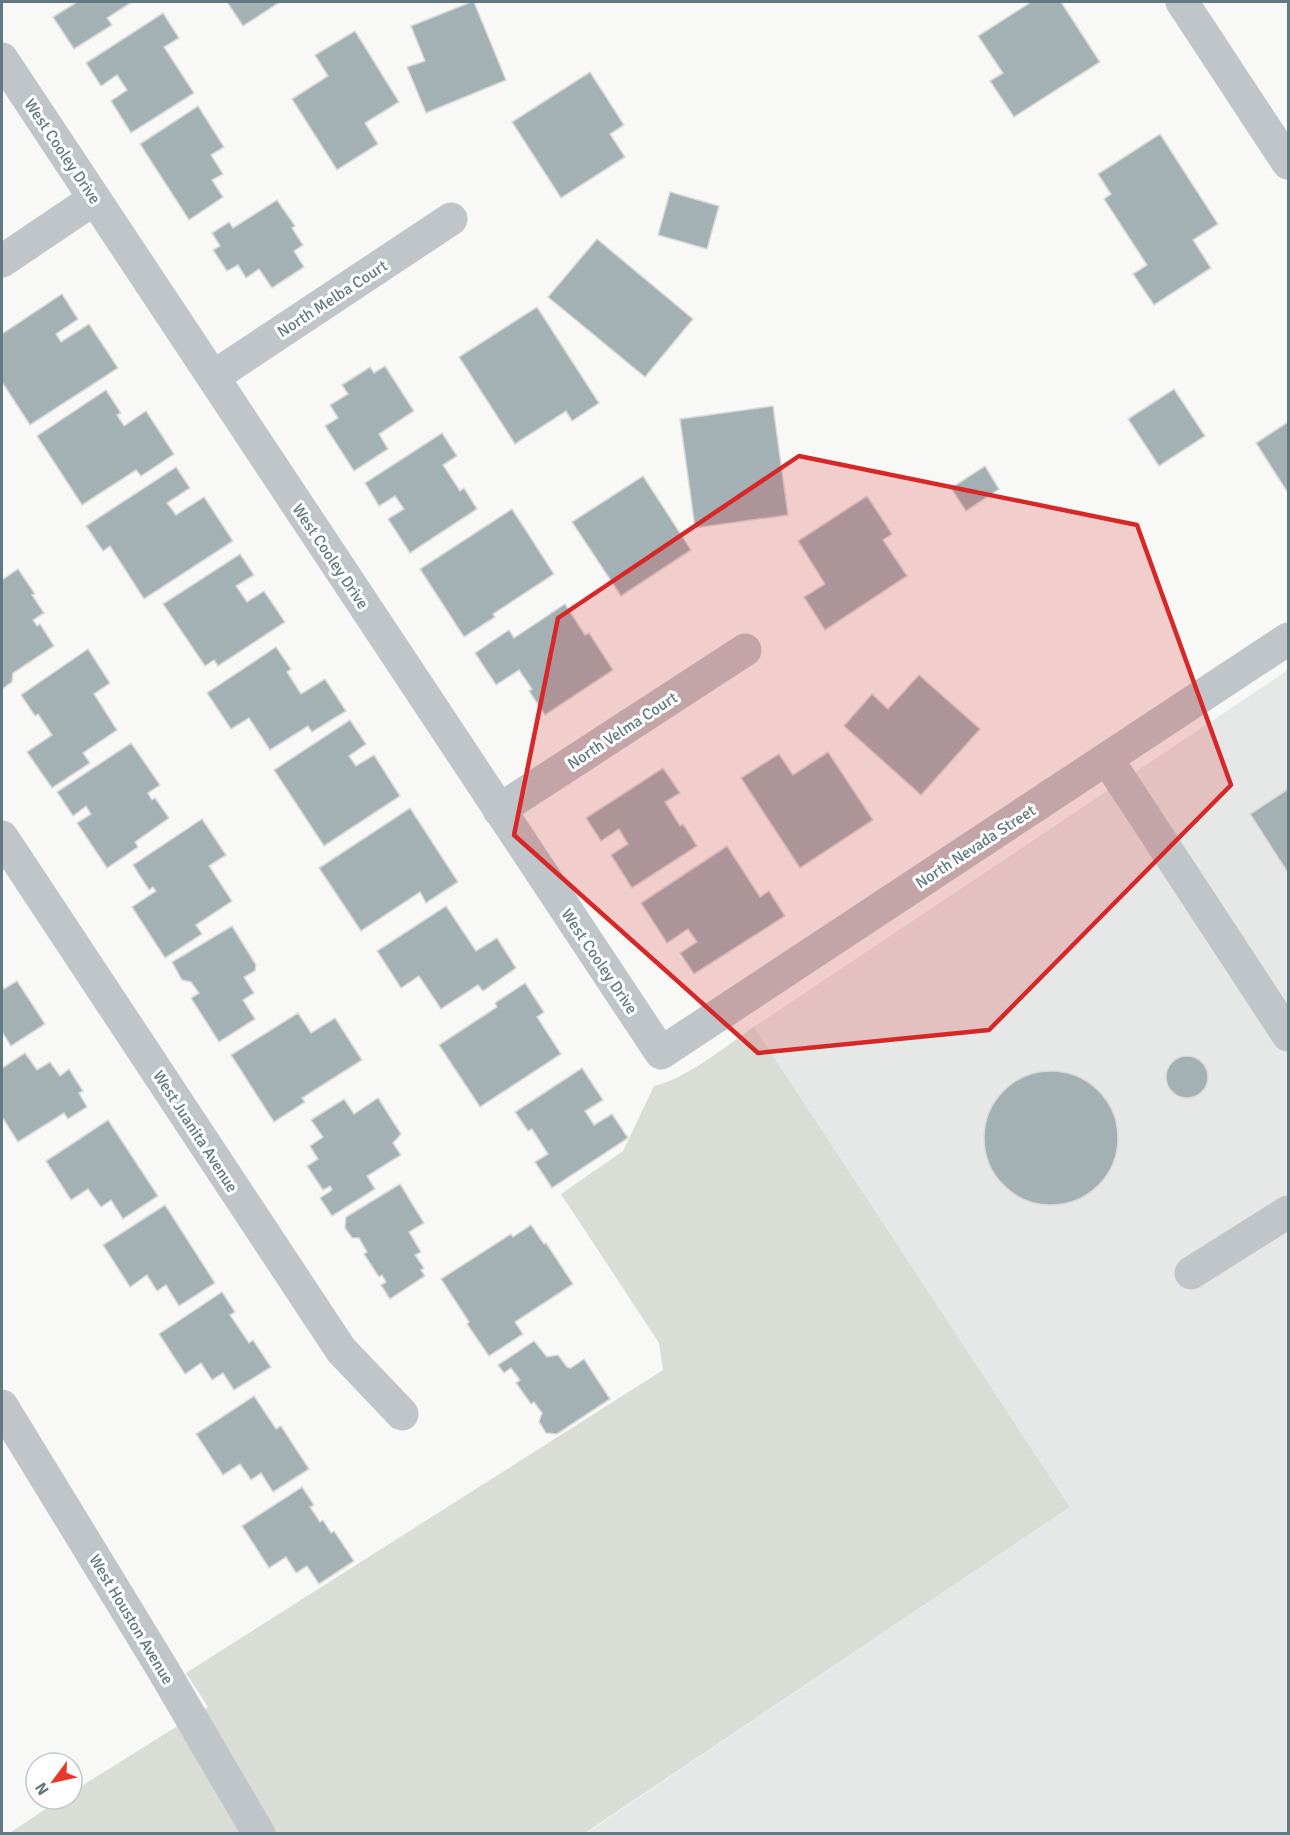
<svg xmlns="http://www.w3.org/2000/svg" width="1290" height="1835" font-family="Signika,sans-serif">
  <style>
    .built { fill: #e6e8e7 }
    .green { fill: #d9ddd5 }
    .building { fill: #a3b0b4; stroke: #dadad8; stroke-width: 1.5 }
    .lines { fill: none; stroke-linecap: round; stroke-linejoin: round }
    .minor { stroke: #bfc5c8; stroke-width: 33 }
    .marked { fill: #d62828; fill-opacity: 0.2; stroke: #d62828; stroke-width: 4.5; stroke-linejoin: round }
    .labels { text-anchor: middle; stroke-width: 6; stroke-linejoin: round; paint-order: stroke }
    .street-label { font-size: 16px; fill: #637981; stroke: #fff }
  </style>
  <rect width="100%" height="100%" fill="#f8f8f6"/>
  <!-- built -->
  <path class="built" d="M 1288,670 L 1288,1833 L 585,1834 L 1070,1507 L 754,1027 Z"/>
  <!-- green -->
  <path class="green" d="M 754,1027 L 1070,1507 L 585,1833 L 8,1834 L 61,1799 L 72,1799 L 72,1792 L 208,1707 L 186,1673 L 663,1370 L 659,1343 L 561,1194 L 623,1151 L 654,1086 C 688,1078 724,1047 754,1027 Z"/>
  <!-- building -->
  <g class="building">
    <path d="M 77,2 L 132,2 L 107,18 L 112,25 L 74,49 L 53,17 Z"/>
    <path d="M 227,2 L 280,2 L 243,26 Z"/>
    <path d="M 471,2 L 474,2 L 506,80 L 426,113 L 407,67 L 425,61 L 411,26 Z"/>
    <path d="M 1031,2 L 1061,2 L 1100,62 L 1014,117 L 990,81 L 1003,73 L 978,36 Z"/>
    <path d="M 163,13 L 179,38 L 164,47 L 194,93 L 131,133 L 111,101 L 127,90 L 117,75 L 101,86 L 86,63 Z"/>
    <path d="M 355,31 L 399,102 L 365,123 L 378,144 L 337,170 L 292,99 L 328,76 L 315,55 Z"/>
    <path d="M 590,72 L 624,125 L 610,134 L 625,157 L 561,198 L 512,122 Z"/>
    <path d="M 198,106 L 224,147 L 211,155 L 223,174 L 212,180 L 223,197 L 189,220 L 140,144 Z"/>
    <path d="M 1160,134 L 1218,224 L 1193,240 L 1211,268 L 1154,305 L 1133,274 L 1147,265 L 1104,199 L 1111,194 L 1098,174 Z"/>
    <path d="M 670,192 L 719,206 L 707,249 L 658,235 Z"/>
    <path d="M 277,200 L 295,226 L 292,228 L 303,245 L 294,251 L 304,267 L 272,288 L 259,269 L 246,278 L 238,265 L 227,271 L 213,250 L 220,246 L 212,233 L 229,222 L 233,228 Z"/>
    <path d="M 597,239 L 693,319 L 645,377 L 548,297 Z"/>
    <path d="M 62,294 L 78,319 L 56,334 L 61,342 L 89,324 L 118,368 L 30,425 L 2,382 L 2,334 Z"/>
    <path d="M 537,307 L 599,403 L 572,421 L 566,411 L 515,444 L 459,357 Z"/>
    <path d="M 385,366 L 414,411 L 379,434 L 388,449 L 354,471 L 325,426 L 338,418 L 330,405 L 348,394 L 342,385 L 370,367 L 374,373 Z"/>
    <path d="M 1174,389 L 1205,436 L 1159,466 L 1128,419 Z"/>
    <path d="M 106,390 L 121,413 L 117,415 L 124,426 L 146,411 L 174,454 L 141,476 L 136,470 L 82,505 L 37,436 Z"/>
    <path d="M 773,406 L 788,515 L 695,528 L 680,419 Z"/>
    <path d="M 1288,422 L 1288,493 L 1256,443 Z"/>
    <path d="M 442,433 L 457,456 L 443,465 L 460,491 L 464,488 L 477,509 L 410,553 L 388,519 L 404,509 L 395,496 L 379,506 L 365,483 Z"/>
    <path d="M 985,466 L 999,489 L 966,511 L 951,488 Z"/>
    <path d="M 176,467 L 190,488 L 167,503 L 176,515 L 204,497 L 233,541 L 144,599 L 110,546 L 103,551 L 86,526 Z"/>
    <path d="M 643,476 L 691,550 L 621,596 L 572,522 Z"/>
    <path d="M 867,496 L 892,534 L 883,540 L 907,576 L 825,630 L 804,597 L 825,584 L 798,541 Z"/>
    <path d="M 512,509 L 554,574 L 493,614 L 495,617 L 464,637 L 420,569 Z"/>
    <path d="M 240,554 L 254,575 L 236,586 L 247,602 L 264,591 L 285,622 L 218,666 L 214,660 L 205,666 L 163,604 Z"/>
    <path d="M 18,569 L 35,594 L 32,595 L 44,613 L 33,620 L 37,626 L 40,624 L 54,646 L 13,673 L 12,682 L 2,689 L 2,580 Z"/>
    <path d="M 565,604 L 585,635 L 589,633 L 613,670 L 545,715 L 529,691 L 532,689 L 519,670 L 496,685 L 475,653 L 509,630 L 514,638 Z"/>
    <path d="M 276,647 L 291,669 L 287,672 L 301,694 L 325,679 L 346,711 L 312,732 L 308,726 L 270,750 L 249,718 L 231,729 L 207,693 Z"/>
    <path d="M 88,649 L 110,683 L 94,694 L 117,730 L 83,753 L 90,763 L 52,788 L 27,752 L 52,735 L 38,714 L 35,716 L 21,695 Z"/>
    <path d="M 919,675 L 980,729 L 921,795 L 844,726 L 872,694 L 888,709 Z"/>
    <path d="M 350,720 L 366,744 L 349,756 L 356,766 L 374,755 L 400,796 L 324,846 L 274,770 Z"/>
    <path d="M 131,743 L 160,785 L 148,793 L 152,800 L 155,798 L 169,818 L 135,842 L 138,847 L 107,868 L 77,823 L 91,814 L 86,806 L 73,816 L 57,792 Z"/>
    <path d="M 828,752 L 873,820 L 800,868 L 741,778 L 779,754 L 793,775 Z"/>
    <path d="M 663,768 L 680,793 L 665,802 L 680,826 L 683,824 L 697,846 L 632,888 L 611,855 L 628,844 L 619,829 L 601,841 L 586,818 Z"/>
    <path d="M 1288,789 L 1288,873 L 1250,814 Z"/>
    <path d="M 410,808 L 458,882 L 426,903 L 420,892 L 361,931 L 319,868 Z"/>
    <path d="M 202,819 L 226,855 L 209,866 L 232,901 L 196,925 L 202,934 L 165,958 L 132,907 L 156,891 L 153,887 L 149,890 L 133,865 Z"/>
    <path d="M 727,846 L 760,897 L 769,891 L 785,916 L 694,974 L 680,953 L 697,942 L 688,929 L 667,943 L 641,903 Z"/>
    <path d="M 446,906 L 476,951 L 497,938 L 516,968 L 483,991 L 478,985 L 441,1009 L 419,976 L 401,988 L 377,951 Z"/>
    <path d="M 232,926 L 256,965 L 255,971 L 244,977 L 254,993 L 243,1000 L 255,1019 L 219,1042 L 191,998 L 199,993 L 191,982 L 182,980 L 172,962 Z"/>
    <path d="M 17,981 L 45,1024 L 11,1046 L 2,1032 L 2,985 L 4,989 Z"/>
    <path d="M 525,983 L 544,1012 L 537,1017 L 561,1054 L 480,1107 L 439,1045 L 497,1007 L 495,1003 Z"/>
    <path d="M 298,1013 L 311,1033 L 335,1018 L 362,1060 L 302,1098 L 305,1102 L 274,1122 L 231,1055 Z"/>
    <path d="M 25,1053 L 37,1070 L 50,1062 L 60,1076 L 69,1069 L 83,1091 L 79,1093 L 87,1107 L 68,1119 L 64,1113 L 18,1142 L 2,1117 L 2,1068 Z"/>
    <circle cx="1187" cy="1077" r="21"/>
    <path d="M 582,1068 L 603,1100 L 585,1111 L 594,1125 L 612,1114 L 628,1138 L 552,1188 L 535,1162 L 548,1154 L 532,1129 L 528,1131 L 515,1112 Z"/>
    <circle cx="1051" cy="1138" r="67"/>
    <path d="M 378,1098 L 401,1134 L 393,1143 L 401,1155 L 367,1176 L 375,1189 L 332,1216 L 320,1198 L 332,1190 L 330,1186 L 323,1190 L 307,1166 L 318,1159 L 310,1146 L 323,1137 L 311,1120 L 344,1099 L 354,1114 Z"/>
    <path d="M 108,1120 L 158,1196 L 123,1219 L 111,1200 L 101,1207 L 88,1189 L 71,1200 L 46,1161 Z"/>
    <path d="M 400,1184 L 424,1223 L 409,1232 L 421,1252 L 415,1255 L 424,1268 L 421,1270 L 425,1276 L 390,1299 L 381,1285 L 386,1282 L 382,1275 L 379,1277 L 364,1254 L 367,1252 L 359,1238 L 352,1238 L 345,1228 L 346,1217 Z"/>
    <path d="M 165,1205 L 215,1283 L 179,1306 L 166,1285 L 157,1291 L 147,1275 L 130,1287 L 103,1245 Z"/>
    <path d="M 531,1225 L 544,1244 L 546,1243 L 573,1284 L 515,1322 L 523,1334 L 489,1356 L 467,1324 L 469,1322 L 441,1279 L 511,1234 L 513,1237 Z"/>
    <path d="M 222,1292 L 235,1312 L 230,1315 L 249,1343 L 253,1340 L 271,1367 L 234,1390 L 223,1373 L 212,1380 L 201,1363 L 185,1374 L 159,1334 Z"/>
    <path d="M 534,1341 L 547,1357 L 558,1355 L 567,1367 L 571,1368 L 584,1359 L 610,1399 L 557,1434 L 546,1433 L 539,1422 L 542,1413 L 534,1402 L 531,1404 L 516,1383 L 520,1380 L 511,1368 L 504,1373 L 498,1365 Z"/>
    <path d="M 254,1396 L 276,1429 L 281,1426 L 309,1469 L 273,1492 L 261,1473 L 251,1480 L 240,1464 L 223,1475 L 196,1434 Z"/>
    <path d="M 302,1487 L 314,1505 L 310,1507 L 320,1522 L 323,1520 L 331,1533 L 334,1531 L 354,1561 L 319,1584 L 307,1566 L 296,1573 L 286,1557 L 269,1568 L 242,1526 Z"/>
  </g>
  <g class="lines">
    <!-- minor -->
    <g class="minor">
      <path d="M 1182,2 L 1288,163"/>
      <path d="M 2,59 L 661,1053 L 1288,639"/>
      <path d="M 2,261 L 94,199"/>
      <path d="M 213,377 L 451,219"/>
      <path d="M 1107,759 L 1288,1035"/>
      <path d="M 499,810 L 745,650"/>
      <path d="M 2,837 L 341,1350 L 402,1414"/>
      <path d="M 1191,1273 L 1288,1212"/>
      <path d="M 2,1406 L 162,1668 L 259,1834"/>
    </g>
  </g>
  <!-- marked area -->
  <path class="marked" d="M 799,456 L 1137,525 L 1231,785 L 989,1030 L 758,1053 L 514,835 L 558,618 Z"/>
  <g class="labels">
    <!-- street labels -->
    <g class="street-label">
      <text transform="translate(63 151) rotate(56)" y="6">West Cooley Drive</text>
      <text transform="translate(332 298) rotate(-33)" y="6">North Melba Court</text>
      <text transform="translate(331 556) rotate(56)" y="6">West Cooley Drive</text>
      <text transform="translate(622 730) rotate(-33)" y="6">North Velma Court</text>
      <text transform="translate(975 846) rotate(-33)" y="6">North Nevada Street</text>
      <text transform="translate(600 961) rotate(56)" y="6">West Cooley Drive</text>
      <text transform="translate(196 1131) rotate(57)" y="6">West Juanita Avenue</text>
      <text transform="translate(132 1619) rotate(59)" y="6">West Houston Avenue</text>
    </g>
  </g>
  <!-- border -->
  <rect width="1290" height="1835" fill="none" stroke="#637981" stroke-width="6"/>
  <!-- north arrow -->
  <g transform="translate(54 1781) rotate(237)"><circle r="28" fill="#ffffff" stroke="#c1c9cd" stroke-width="1.5"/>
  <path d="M0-4.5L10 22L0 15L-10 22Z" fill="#e53a29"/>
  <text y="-9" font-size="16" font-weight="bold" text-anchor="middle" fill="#637981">N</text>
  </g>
</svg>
